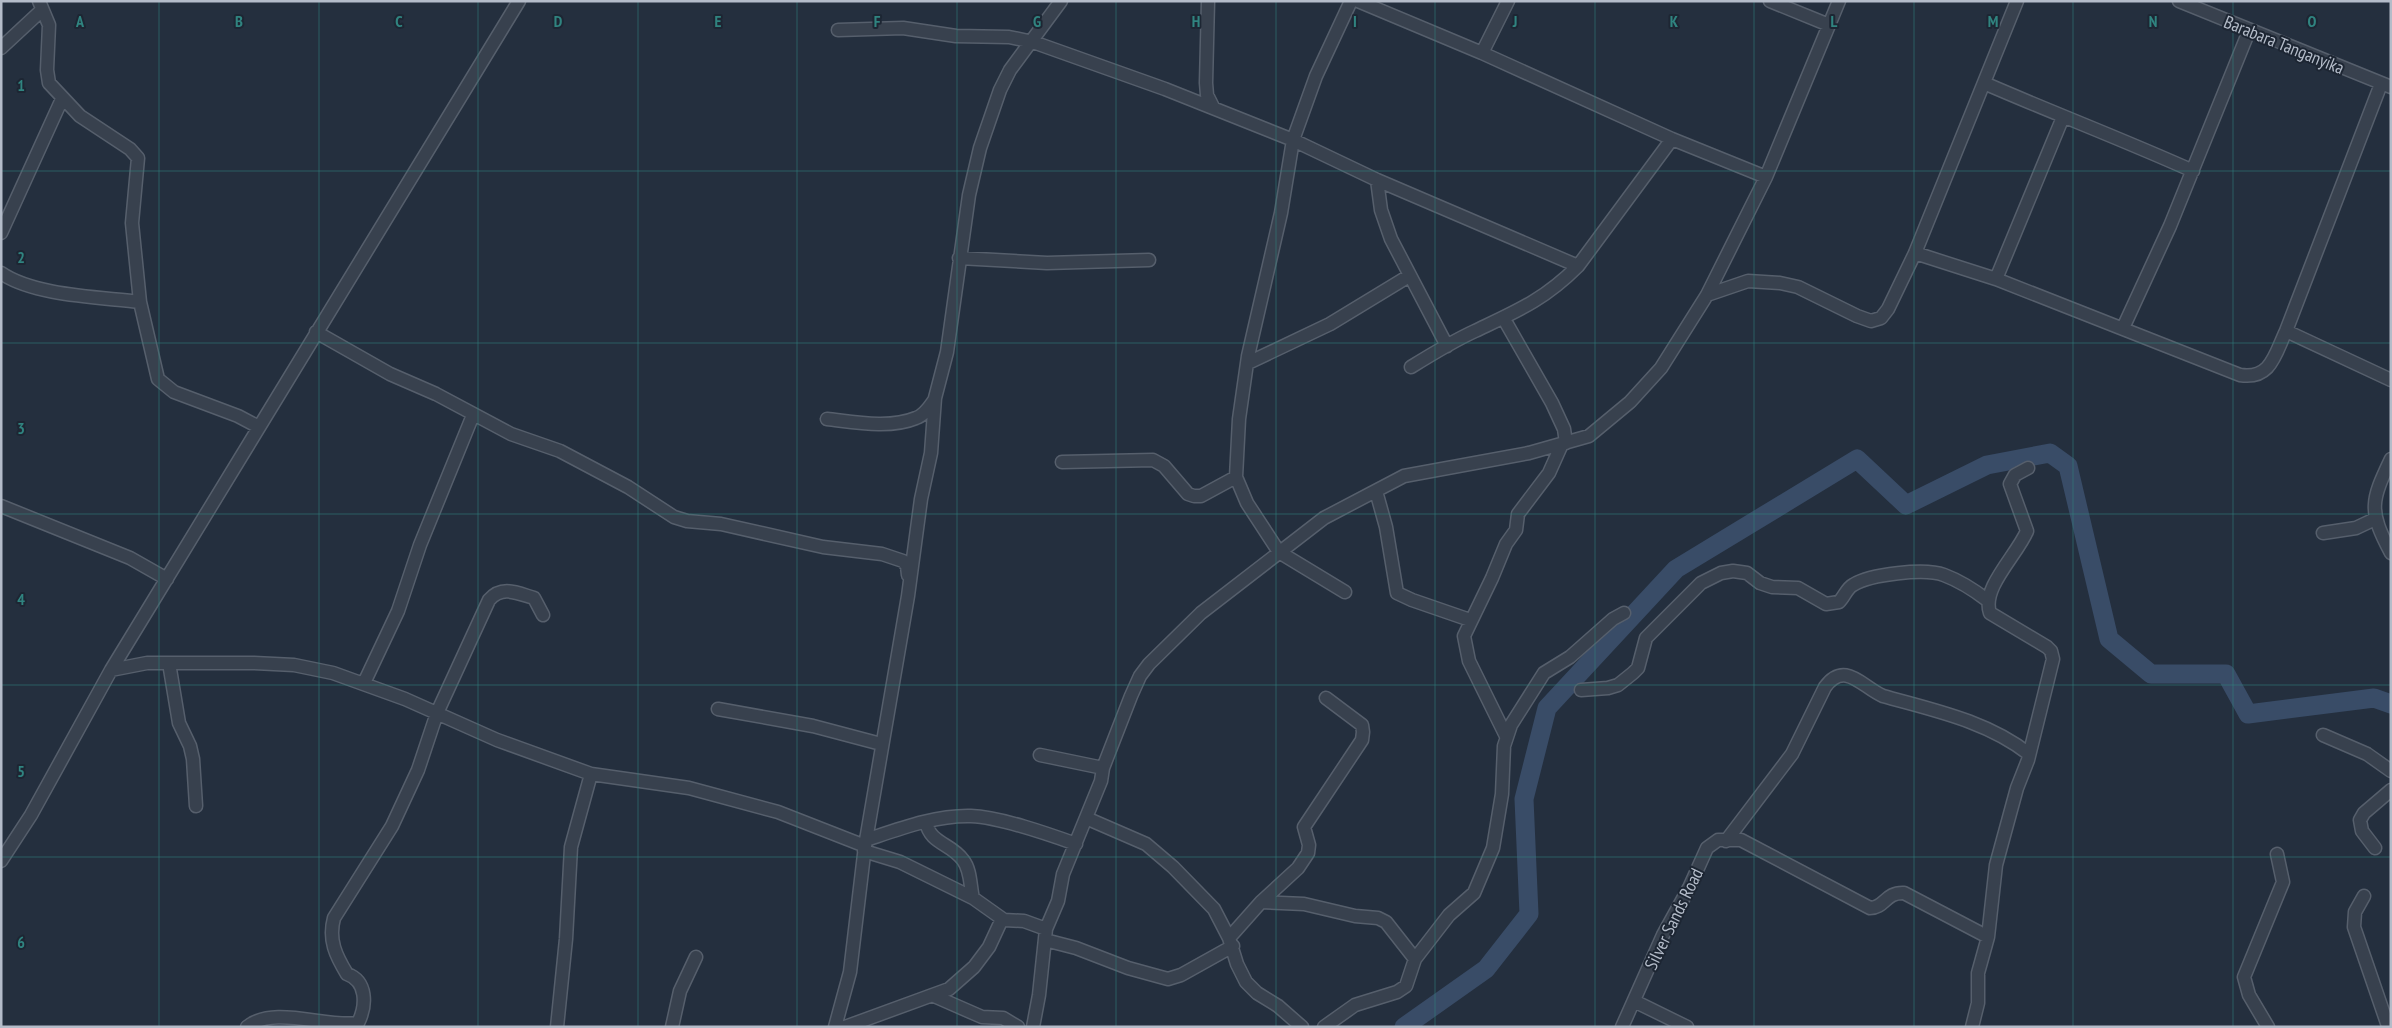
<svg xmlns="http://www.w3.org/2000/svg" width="2392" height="1028" font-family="'PT Sans Narrow',sans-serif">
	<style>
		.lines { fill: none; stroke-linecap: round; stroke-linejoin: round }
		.river { stroke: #394c67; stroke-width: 19 }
		.minor-casing { stroke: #565f6c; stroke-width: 15 }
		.minor { stroke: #38414e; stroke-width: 12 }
		.grid { fill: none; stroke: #308480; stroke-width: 1; stroke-opacity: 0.55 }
		.labels { text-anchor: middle; stroke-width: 4; stroke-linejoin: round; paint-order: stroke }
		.street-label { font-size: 18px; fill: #b4bcc9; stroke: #1d2633 }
		.grid-label { font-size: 16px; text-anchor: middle; font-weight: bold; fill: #308480; stroke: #1d2633; stroke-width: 4; stroke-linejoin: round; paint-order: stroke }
	</style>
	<rect width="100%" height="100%" fill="#242f3e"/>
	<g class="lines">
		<!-- river -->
		<path class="river" d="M1404,1027l82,-58 43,-55 -5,-115 23,-91 129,-139 181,-110 49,46 81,-40 63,-12 18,13 41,173 42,35h75l22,40 126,-16 17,6"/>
		<defs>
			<path id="minor" d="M39,1l10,24 -2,45 2,13 31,33 50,33 8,9 -6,65 8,79 18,77 16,13 64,24 21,11
				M1208,1l-2,82 1,12 6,12
				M1358,1l124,52 190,86 94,38
				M1770,1l59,24
				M2179,1l212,86
				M838,30l65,-2 53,8 53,1 24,5 132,47 128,51 84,40 201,86
				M1,48l41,-38
				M1482,53l26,-52
				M1984,83c69,30 140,57 209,88
				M1377,180l4,30 10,29 56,107
				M1,233l61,-134
				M1915,253l81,26 244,96c31,5 35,-21 46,-44l95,-247
				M959,258l88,5 102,-3
				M1,273c33,23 100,24 139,29
				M1996,279l67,-162
				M1707,295l41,-14 32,2 18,4 59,29 14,5 10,-3 7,-9 27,-56 102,-252
				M1504,319l48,84 12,26 2,14
				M2123,328l47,-102 79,-195
				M2286,331l105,49
				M316,332l74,42 46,20 75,40 49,17 68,36 46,30 13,4 34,3 102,23 59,7 21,7 4,5 1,9
				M1248,363l82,-39 79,-48
				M1411,367c21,-13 42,-26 64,-36 42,-20 69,-31 103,-65l94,-127
				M827,419c27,3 63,10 89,-1 9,-3 14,-12 19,-19
				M2391,459c-20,42 -23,51 0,94
				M1062,462l91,-2 11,6 24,28 6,2h7l35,-19
				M1376,491l10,36 11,66 15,7 58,20
				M1,506l129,52 37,21
				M2323,533l33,-5 19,-9
				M1345,592l-66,-40 -32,-49 -11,-26 3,-58 9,-63 33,-143 12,-73 23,-64 35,-75
				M169,663l10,60 11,23 3,13 3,47
				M111,670l36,-7h107l40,2 39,8 72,26 92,41 94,34 98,14 89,24 87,34
				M364,683l34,-72 22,-66 53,-130
				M1581,690l27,-2 10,-3 15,-12 5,-5 8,-30 55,-55 20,-10 12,-2 14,2 13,10 12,4 26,1 28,16 13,-2c5,-5 8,-14 14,-17 17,-11 72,-17 91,-10 16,6 30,15 43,25
				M718,709l95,17 68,18
				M2323,735l44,19 24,17
				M1506,736l-37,-75 -5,-25 28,-58 14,-34 10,-14 2,-16 31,-41 13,-29
				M1040,755l63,13
				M1086,818l60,26 27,23 41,42 15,29 8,26 9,18 11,11 21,13 24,21
				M926,822c4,22 25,21 37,38 8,10 7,26 10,38
				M866,840c33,-11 70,-25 105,-24 29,1 77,18 105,28
				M1726,841l66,-87 33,-67c20,-27 37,0 58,9 50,14 104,25 146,58
				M2375,848l-13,-17 -2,-11 4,-7 27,-23
				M864,851l36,11 73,36 31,22 20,1 22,8
				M1,861l30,-46 80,-145 408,-669
				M2364,896l-9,16 -1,15 33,96
				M1261,902l43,2 51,12 23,2 8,4 29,37
				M1229,938l32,-36 37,-34 10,-15 1,-8 -5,-18 58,-87 1,-8 -1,-7 -36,-27
				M1045,940l31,8 52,20 40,11 13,-4 52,-29
				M934,996l48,21 21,1 15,9
				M1634,1001l53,26
				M247,1027c27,-22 79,1 111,-4 9,-18 9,-42 -11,-49 -11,-18 -19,-34 -13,-56l58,-92 26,-56 19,-57 52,-113c13,-15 28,-7 45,-2l9,17
				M557,1027l9,-88 5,-92 20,-73
				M672,1027l8,-36 16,-34
				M835,1027l15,-55 15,-126 43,-250 13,-97 10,-46 4,-55 12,-46 22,-157 11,-47 20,-58 10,-20 51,-69
				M845,1027l104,-38 25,-22 15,-20 13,-28
				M1033,1027l6,-32 7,-66 12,-28 5,-27 38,-93 2,-13 28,-72 9,-20 9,-12 52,-51 123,-95 80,-42 125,-23 60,-17 41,-34 31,-34 46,-73 59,-118 73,-176
				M1324,1027l31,-22 42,-13 9,-6 9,-27 34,-44 25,-22 19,-45 9,-54 2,-48 7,-21 33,-52 26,-16 43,-38 11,-6
				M1622,1027l41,-92 26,-47 18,-40 11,-8h23l129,68c15,0 15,-16 34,-15l84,44
				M1972,1027l6,-24v-30l10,-36 8,-72 21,-77 11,-28 25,-101 -2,-8 -4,-4 -57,-34c-9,-25 27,-58 37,-82l-17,-47 5,-9 13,-7
				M2268,1027l-19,-32 -5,-18 39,-95 -6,-28"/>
		</defs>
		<!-- minor casing -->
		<use href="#minor" class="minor-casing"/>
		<!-- minor -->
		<use href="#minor" class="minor"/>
	</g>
	<!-- grid -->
	<path class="grid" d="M159,1v1026M319,1v1026M478,1v1026M638,1v1026M797,1v1026M957,1v1026M1116,1v1026M1276,1v1026M1435,1v1026M1595,1v1026M1754,1v1026M1914,1v1026M2073,1v1026M2233,1v1026M1,171h2390M1,343h2390M1,514h2390M1,685h2390M1,857h2390"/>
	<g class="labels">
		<!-- street labels -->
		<g class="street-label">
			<text transform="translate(2284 45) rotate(22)" y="6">Barabara Tanganyika</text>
			<text transform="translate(1674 919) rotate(-64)" y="6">Silver Sands Road</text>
		</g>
	</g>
	<g class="grid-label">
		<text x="80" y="27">A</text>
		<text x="239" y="27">B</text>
		<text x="399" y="27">C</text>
		<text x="558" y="27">D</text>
		<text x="718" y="27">E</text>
		<text x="877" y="27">F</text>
		<text x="1037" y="27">G</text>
		<text x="1196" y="27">H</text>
		<text x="1355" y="27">I</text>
		<text x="1515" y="27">J</text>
		<text x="1674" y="27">K</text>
		<text x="1834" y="27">L</text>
		<text x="1993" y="27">M</text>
		<text x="2153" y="27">N</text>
		<text x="2312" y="27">O</text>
		<text x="21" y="91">1</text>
		<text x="21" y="263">2</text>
		<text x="21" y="434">3</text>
		<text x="21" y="605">4</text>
		<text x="21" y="777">5</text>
		<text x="21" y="948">6</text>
	</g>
	<!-- border -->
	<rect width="2392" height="1028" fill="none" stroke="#b4bcc9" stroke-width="5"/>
</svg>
